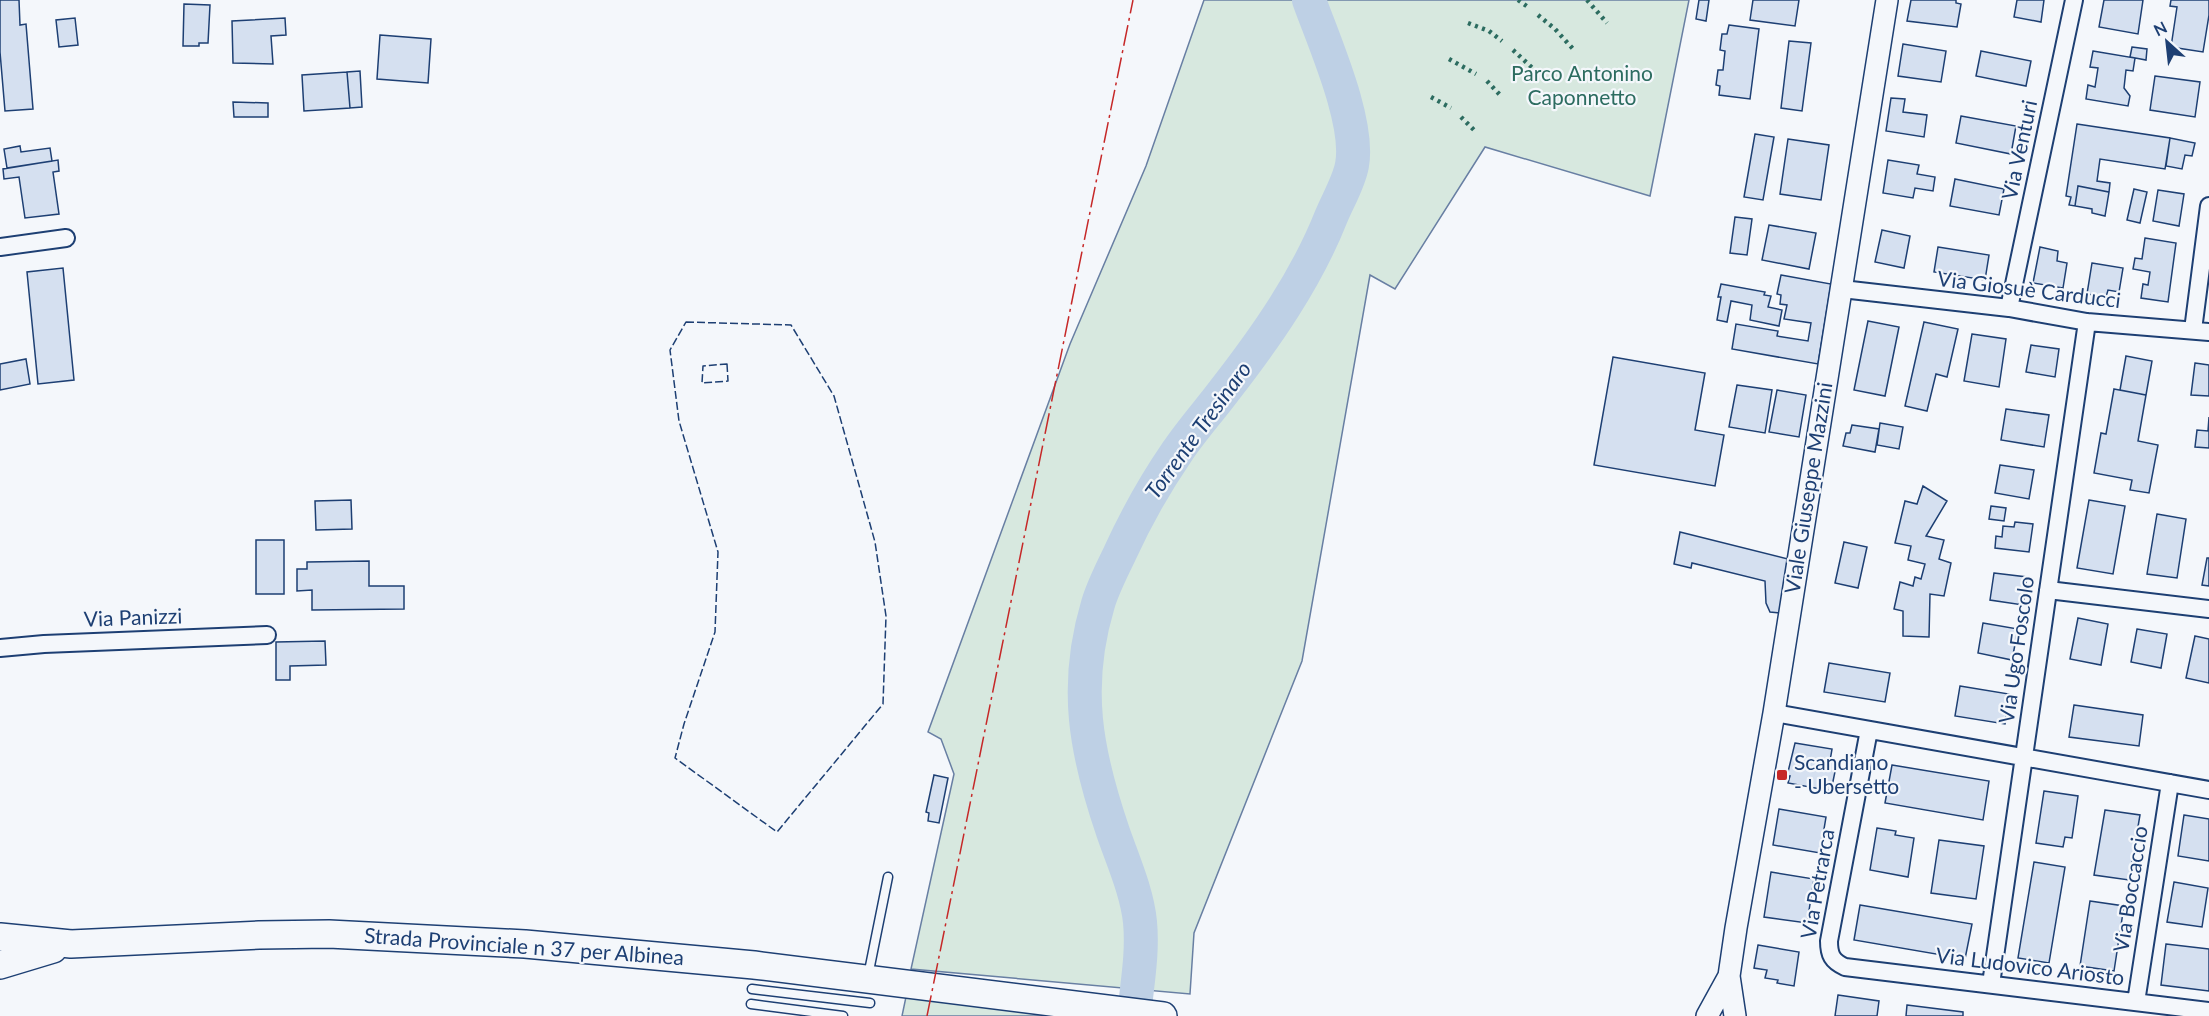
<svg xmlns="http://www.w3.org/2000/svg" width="2209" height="1016" font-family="Lato,sans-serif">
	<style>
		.green { fill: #d7e8df; stroke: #687fa3; stroke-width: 1.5 }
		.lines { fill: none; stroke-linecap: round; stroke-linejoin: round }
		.river { stroke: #bed0e5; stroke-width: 34 }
		.building { fill: #d5e0f0; stroke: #1d3f73; stroke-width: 1.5 }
		.service-casing { stroke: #1d3f73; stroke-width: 11 }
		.minor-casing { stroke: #1d3f73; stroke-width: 20 }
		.tertiary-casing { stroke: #1d3f73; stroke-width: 24 }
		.primary-casing { stroke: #1d3f73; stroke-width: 30 }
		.service { stroke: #f4f7fb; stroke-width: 8 }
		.minor { stroke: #f4f7fb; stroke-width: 16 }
		.tertiary { stroke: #f4f7fb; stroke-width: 21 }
		.primary { stroke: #f4f7fb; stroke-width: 27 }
		.hedge { stroke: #2c6c60; stroke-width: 4.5; stroke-dasharray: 3 4.5; stroke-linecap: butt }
		.fence { stroke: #1d3f73; stroke-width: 1.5; stroke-dasharray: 8 3; stroke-linecap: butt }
		.power { stroke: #c62828; stroke-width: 1.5; stroke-dasharray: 21 4.5 3 4.5; stroke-linecap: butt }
		.poi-dot { fill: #c62828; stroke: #f4f7fb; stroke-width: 2 }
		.labels { text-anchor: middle; stroke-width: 4.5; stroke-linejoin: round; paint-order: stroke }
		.park-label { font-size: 21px; fill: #2c6c60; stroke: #f4f7fb }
		.street-label { font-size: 21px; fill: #1d3f73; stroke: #f4f7fb }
		.poi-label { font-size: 21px; fill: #1d3f73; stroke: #f4f7fb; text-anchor: start }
		.water-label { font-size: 22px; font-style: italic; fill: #1d3f73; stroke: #f4f7fb }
	</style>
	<rect width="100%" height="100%" fill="#f4f7fb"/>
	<!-- green -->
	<path class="green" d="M1204,0h485l-39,196 -165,-49 -90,142 -25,-14 -68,386 -108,272 -4,61 -279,-25 43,-195 -13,-35 -13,-7 142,-388 76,-178z
		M907,992l175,24h-180z"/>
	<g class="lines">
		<!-- river -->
		<path class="river" d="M1134,1016c3,-32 9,-62 6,-94 -3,-30 -17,-61 -27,-90 -27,-79 -40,-145 -15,-228 5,-17 14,-34 22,-51 16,-35 35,-69 57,-101 14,-21 32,-41 47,-61 42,-54 82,-111 107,-174 7,-17 18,-35 21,-52 8,-43 -28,-123 -43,-165"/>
	</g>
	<!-- building -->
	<path class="building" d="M0,0h19l1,25 6,-1 7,85 -28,2 -5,-59z
		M1699,0h10l-3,21 -10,-2z
		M1753,0h46l-4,26 -45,-6z
		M1911,0h45v3l5,1 -4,23 -50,-6z
		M2017,0h27l-3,22 -27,-5z
		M2104,0h39l-5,34 -39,-7z
		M2171,0h38v15l-6,37 -32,-5 6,-40 -7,-1z
		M184,4l26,1 -2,38h-9v3h-16z
		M75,18l3,27 -19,2 -3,-27z
		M285,18l1,17 -15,1 2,28 -40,-1 -1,-42z
		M1729,25l30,4 -9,70 -31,-4 1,-9 -4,-1 2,-15h5l2,-19 -5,-1 2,-16h5z
		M380,35l51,4 -3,44 -51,-4z
		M1789,41l22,2 -9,68 -21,-3z
		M1903,44l43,7 -5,31 -43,-6z
		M2132,47l15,2 -1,11 -16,-3z
		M1981,51l50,10 -5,25 -50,-10z
		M2093,51l42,7 -2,13 -7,-1 -2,18 6,8 -2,10 -42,-7 2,-14 7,2 3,-19 -8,-1z
		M360,71l2,36 -12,1 -3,-36z
		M347,72l3,36 -46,3 -2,-36z
		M2155,76l45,6 -5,35 -45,-7z
		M1891,98l14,1 -2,13 24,3 -3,22 -38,-6z
		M233,102l35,1v14h-34z
		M1961,116l55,10 -5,28 -55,-11z
		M2077,124l93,14 -5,31 -65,-10 -3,22 13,2 -1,9 -31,-6 -3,20 -6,-1 2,-8 -5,-1z
		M1755,134l19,3 -11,63 -19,-3z
		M2170,138l25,5 -3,13 -7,-1 -3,14 -16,-3z
		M1788,139l41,6 -8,55 -41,-6z
		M20,146l1,6 29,-4 2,13 -45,7 -3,-19z
		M58,160l1,11 -6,1 6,42 -34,4 -6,-41 -15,2 -1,-10z
		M1888,160l31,5 -2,9 18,3 -2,14 -18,-3 -2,10 -30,-5z
		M1955,179l49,10 -5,26 -49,-9z
		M2078,186l31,6 -4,24 -13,-3v-4l-17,-3z
		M2134,189l13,3 -7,31 -13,-3z
		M2158,190l26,4 -5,32 -26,-5z
		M1735,217l17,2 -5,36 -17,-2z
		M1769,225l47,8 -7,36 -47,-9z
		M1882,230l28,6 -6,32 -29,-6z
		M2145,238l31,5 -8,59 -27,-4 2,-14 5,1 2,-13 -17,-3 2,-11 7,1z
		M1938,247l51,8 -4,25 -51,-8z
		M2040,247l18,4 -1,10 10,2 -4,25 -30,-5z
		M2092,263l31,5 -4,24 -11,-2 -2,7 -19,-3z
		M63,268l11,112 -36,4 -11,-112z
		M1781,275l50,9 -13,80 -86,-15 4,-25 42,7 -1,5 31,5 3,-18 -27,-4 3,-14 -7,-1 1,-9 -4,-1z
		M1721,284l44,8 -1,3 7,1 -3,11 14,3 -3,16 -29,-6 2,-15 -21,-4 -4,21 -10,-2 4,-23h-3z
		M1868,321l31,6 -14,69 -31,-6z
		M1924,322l34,7 -11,48 -11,-3 -9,37 -22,-5z
		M1972,334l34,5 -7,48 -35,-6z
		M2031,345l28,4 -4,28 -29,-5z
		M2126,356l26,5 -6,34 -26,-5z
		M1613,357l92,16 -10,57 29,5 -9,51 -121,-21z
		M26,359l4,25 -30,6v-26z
		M2195,363l14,2v31l-18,-1z
		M1737,385l35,5 -7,43 -36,-6z
		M2114,389l32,6 -8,46 20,4 -9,48 -19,-3 2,-10 -38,-7 7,-40 5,1z
		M1777,390l29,5 -7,42 -30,-5z
		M2006,409l43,6 -5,32 -43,-7z
		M2209,417v31l-14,-1 2,-17 11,1z
		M1880,423l23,4 -4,22 -22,-4z
		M1852,425l27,4 -4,23 -32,-6 3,-13h4z
		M2000,465l34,5 -5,29 -34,-6z
		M1923,486l24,15 -21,35 18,4 -5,19 12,4 -7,33 -14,-2 -1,43 -26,-1v-25l-9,-2 6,-27 13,4 2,-9 6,2 4,-15 -17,-4 3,-14 -16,-3 10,-42 12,3z
		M351,500l1,29 -36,1 -1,-29z
		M2089,500l36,6 -12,68 -36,-6z
		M1991,506l15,2 -2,13 -15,-2z
		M2157,514l29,5 -9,59 -30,-4z
		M2015,522l18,2 -4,28 -34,-4 1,-12 6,1 1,-11 11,1z
		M1680,532l108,27 -7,54 -11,-1 -4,-9 -1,-22 -73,-18 -1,5 -17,-4z
		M256,540h28v54h-28z
		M1844,542l23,5 -9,41 -23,-5z
		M2207,558h2v28l-7,-1z
		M369,561v25h35v23l-92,1v-20l-15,1v-22h10v-7z
		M1994,573l33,4 -4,28 -33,-5z
		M2078,618l30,6 -7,41 -31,-6z
		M1983,623l35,6 -6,31 -34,-7z
		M2137,629l30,5 -6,34 -30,-6z
		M2195,636l14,3v44l-23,-5z
		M325,641l1,24 -36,1v14h-14v-38z
		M1829,663l61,10 -5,29 -61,-10z
		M1960,686l49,8 -4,30 -50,-8z
		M2074,705l69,10 -4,31 -70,-9z
		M1795,743l37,6 -2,12 7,1 -6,29 -43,-8 2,-7h-3z
		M1892,765l97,16 -6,39 -98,-17z
		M934,775l14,3 -9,45 -11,-2 1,-8 -3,-1z
		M2044,791l34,5 -6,42 -7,-1 -2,10 -27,-4z
		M1779,809l47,8 -6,36 -47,-8z
		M2105,810l35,5 -11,65 -35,-5z
		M2184,815l25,4v42l-31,-5z
		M1877,828l19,3 -1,4 19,3 -6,39 -38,-7z
		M1939,840l45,6 -8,53 -45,-6z
		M2034,862l31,5 -16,96 -31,-5z
		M1771,872l43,7 -7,44 -43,-6z
		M2174,882l34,6 -6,39 -35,-5z
		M2090,901l34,5 -10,65 -34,-5z
		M1860,905l112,19 -7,35 -111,-19z
		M2166,944l43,5v42l-48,-6z
		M1758,945l41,7 -5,34 -17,-3 1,-3 -13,-2 2,-8 -13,-2z
		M1838,995l41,6 -2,15h-42z
		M1907,1005l56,7v4h-57z"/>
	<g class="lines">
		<defs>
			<path id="service" d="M868,976l20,-99
				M752,989l118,14
				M751,1004l92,12"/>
			<path id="minor" d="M0,247l66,-9
				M1842,289l167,19 78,14 122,10
				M2009,308l65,-308
				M2193,330l16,-124
				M2048,590l161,19
				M0,648l44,-4 223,-9
				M1774,713l435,77
				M1869,730l-40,211c0,14 3,20 16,26l364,44
				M1991,984l96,-662
				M2136,1002l34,-219"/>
			<path id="tertiary" d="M1707,1016l22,-40
				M1735,1016l-6,-40 7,-48 38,-215 113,-713"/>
			<path id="primary" d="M0,937l71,7 188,-9 70,-1 196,10 229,21 409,51
				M0,965l53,-16"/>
		</defs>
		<!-- service casing -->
		<use href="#service" class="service-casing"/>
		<!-- minor casing -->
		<use href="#minor" class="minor-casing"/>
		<!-- tertiary casing -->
		<use href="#tertiary" class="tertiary-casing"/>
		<!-- primary casing -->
		<use href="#primary" class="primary-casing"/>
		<!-- service -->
		<use href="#service" class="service"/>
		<!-- minor -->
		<use href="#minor" class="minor"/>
		<!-- tertiary -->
		<use href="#tertiary" class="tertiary"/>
		<!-- primary -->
		<use href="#primary" class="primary"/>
		<!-- hedge -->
		<path class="hedge" d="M1518,0l10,7
			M1587,0l20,23
			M1538,15l17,14 19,21
			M1468,23l21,8 13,10
			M1513,50l27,25
			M1449,59l27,15
			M1487,81l14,15
			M1431,97l20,11
			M1461,117l13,13"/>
		<!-- fence -->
		<path class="fence" d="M686,322l105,3 43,71 41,146 11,74 -3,88 -106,128 -102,-74 9,-34 31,-92 3,-80 -39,-131 -9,-71z
			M727,364l1,17 -26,2 1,-17z"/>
		<!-- power -->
		<path class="power" d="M927,1016l206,-1016"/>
	</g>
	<!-- markers -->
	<rect class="poi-dot" x="1776" y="769" width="12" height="12" rx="3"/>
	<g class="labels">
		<!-- park labels -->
		<g class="park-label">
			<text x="1582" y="81">Parco Antonino<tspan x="1582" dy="24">Caponnetto</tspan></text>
		</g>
		<!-- street labels -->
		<g class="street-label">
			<text transform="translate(2020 150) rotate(-78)" y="7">Via Venturi</text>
			<text transform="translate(2029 290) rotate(7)" y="7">Via Giosuè Carducci</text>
			<text transform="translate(1809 488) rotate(-81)" y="7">Viale Giuseppe Mazzini</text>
			<text transform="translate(133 618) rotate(-2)" y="7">Via Panizzi</text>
			<text transform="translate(2017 650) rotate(-82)" y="7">Via Ugo Foscolo</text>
			<text transform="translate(1818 884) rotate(-80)" y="7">Via Petrarca</text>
			<text transform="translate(2131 889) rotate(-81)" y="7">Via Boccaccio</text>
			<text transform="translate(524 947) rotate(4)" y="7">Strada Provinciale n 37 per Albinea</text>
			<text transform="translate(2030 967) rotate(7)" y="7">Via Ludovico Ariosto</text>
		</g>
		<!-- poi labels -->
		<g class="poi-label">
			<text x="1794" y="770">Scandiano<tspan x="1794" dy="24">- Ubersetto</tspan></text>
		</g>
		<!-- water labels -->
		<g class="water-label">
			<text transform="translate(1198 430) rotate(-54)" y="8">Torrente Tresinaro</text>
		</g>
	</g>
	<!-- north arrow -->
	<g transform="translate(2167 42) rotate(333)" stroke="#f4f7fb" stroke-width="4.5" paint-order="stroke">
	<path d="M0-4.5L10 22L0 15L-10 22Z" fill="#1d3f73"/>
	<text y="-9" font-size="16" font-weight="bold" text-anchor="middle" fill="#1d3f73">N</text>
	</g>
</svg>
